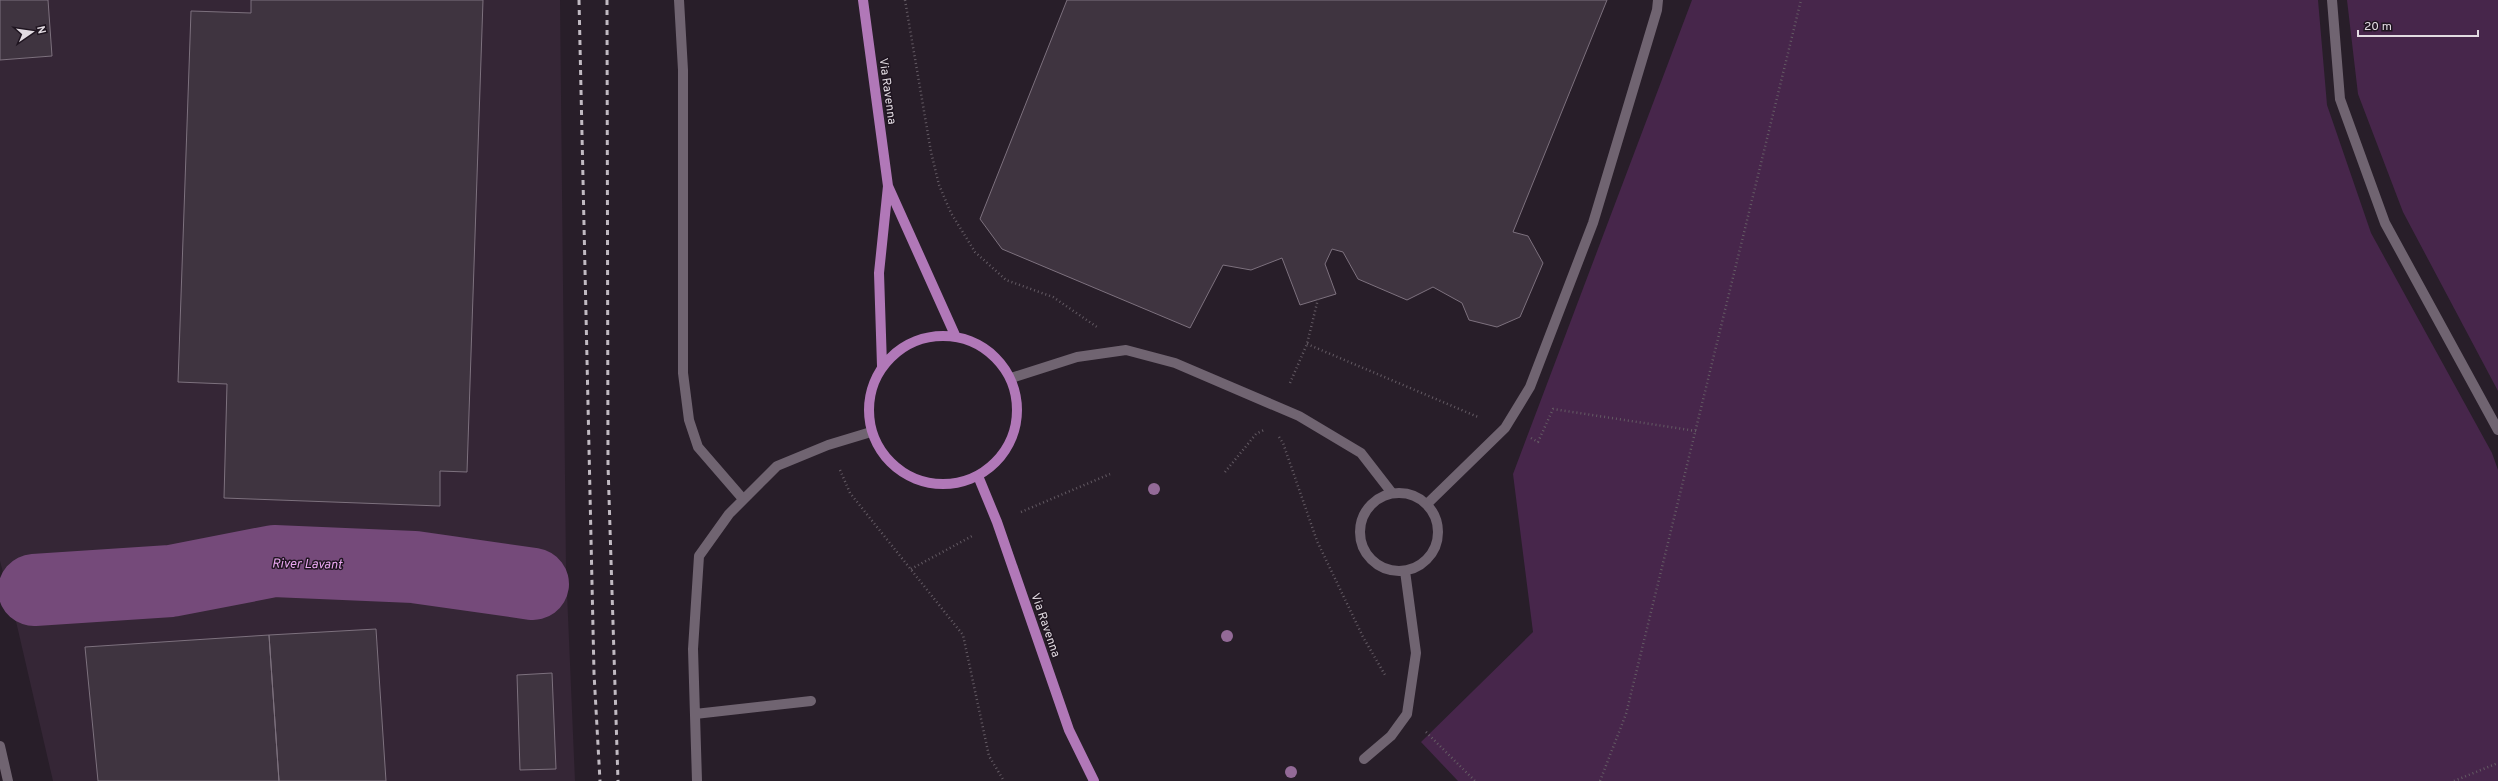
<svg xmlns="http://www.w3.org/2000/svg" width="2498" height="781" font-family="Overpass,sans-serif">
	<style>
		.built { fill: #352636 }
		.green { fill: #47264b }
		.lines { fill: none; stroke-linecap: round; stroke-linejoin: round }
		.river { stroke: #754a7a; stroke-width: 72 }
		.building { fill: #3f3440; stroke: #7d717e }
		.path { stroke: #645b64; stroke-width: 2.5; stroke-dasharray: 1 3; stroke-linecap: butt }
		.lane { stroke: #706471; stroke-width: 10 }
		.secondary { stroke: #706471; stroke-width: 10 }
		.primary { stroke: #b178b8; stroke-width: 10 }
		.rail { stroke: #c1bac2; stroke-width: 3; stroke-dasharray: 5 5; stroke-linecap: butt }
		.tree { fill: #936a97 }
		.labels { text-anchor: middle; stroke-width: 3; stroke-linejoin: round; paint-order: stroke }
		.street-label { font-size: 12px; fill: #e2dbe2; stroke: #1f1520 }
		.water-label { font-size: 13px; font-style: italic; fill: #e9a7f0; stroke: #1f1520 }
	</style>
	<rect width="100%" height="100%" fill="#281e29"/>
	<!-- built -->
	<path class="built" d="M0,0h560l6,569 9,212h-522l-38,-164 -15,-56z"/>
	<!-- green -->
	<path class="green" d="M1692,0h626l9,105 44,128 121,220 6,17v311h-1040l-37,-39 112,-110 -20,-158z
		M2347,0h151v391l-95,-179 -45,-118z"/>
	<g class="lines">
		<!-- river -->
		<path class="river" d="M34,590l137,-9 103,-20 140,6 119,17"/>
	</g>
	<!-- building -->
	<path class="building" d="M0,0h48l4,56 -52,4z
		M251,0h232l-16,472 -27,-1v35l-216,-8 3,-114 -49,-2 13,-371 60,2z
		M1067,0h540l-94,232 15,4 15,27 -23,54 -23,10 -28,-7 -7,-17 -29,-16 -26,13 -49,-21 -15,-27 -11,-3 -7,15 11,30 -36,11 -18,-47 -31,12 -28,-5 -33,63 -188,-79 -22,-30z
		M376,629l10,152h-107l-10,-146z
		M269,635l10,146h-181l-13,-134z
		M552,673l4,96 -36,1 -3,-95z"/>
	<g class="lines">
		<!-- path -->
		<path class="path" d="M905,0l26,152 8,33 12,28 24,39 31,28 47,17 44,30
			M1307,344l171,73
			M1290,383l17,-39 11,-45
			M1279,437l4,6 34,98 46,96 22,38
			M1531,438l7,4 15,-33 143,22
			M840,470l10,23 113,142 26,121 15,25
			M1225,472l31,-38 8,-4
			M1021,512l89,-38
			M911,569l63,-34
			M1426,732l49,49
			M1600,781l26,-67 175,-714
			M2454,781l44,-18"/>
		<!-- lane -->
		<path class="lane" d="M679,0l4,70v303l6,47 9,27 45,52
			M2332,0l8,99 45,124 113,207
			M1011,378l66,-21 49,-7 49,13 124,53 62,37 31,40
			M1360 532a39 39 0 1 1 78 0a39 39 0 1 1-78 0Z
			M1427,504l78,-76 25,-41 63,-164 64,-213 1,-10
			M695,714l116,-13
			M1364,759l27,-23 16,-22 9,-61 -11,-82
			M697,781l-4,-132 6,-93 30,-42 48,-48 51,-21 43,-13"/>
		<!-- secondary -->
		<path class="secondary" d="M0,746l8,35"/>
		<!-- primary -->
		<path class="primary" d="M863,0l25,186 -9,87 3,93
			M888,186l67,149
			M869 410a74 74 0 1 1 148 0a74 74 0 1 1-148 0Z
			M978,476l19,46 72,208 25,51"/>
		<!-- rail -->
		<path class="rail" d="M579,0l15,673 6,108
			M607,0l1,465 10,316"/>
	</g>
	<!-- trees -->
	<g class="tree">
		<circle cx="1154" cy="489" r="6"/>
		<circle cx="1227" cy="636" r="6"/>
		<circle cx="1291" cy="772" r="6"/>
	</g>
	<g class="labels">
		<!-- street labels -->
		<g class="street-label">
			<text transform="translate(888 91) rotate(82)" y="4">Via Ravenna</text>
			<text transform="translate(1046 625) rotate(71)" y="4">Via Ravenna</text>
		</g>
		<!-- water labels -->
		<g class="water-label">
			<text transform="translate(307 563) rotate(1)" y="5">River Lavant</text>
		</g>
	</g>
	<!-- north arrow -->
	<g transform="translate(32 32) rotate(77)" stroke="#1f1520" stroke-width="3" paint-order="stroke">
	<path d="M0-3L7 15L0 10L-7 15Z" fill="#e2dbe2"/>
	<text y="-6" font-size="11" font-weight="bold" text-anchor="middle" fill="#e2dbe2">N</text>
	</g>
	<!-- scale -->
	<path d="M2358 30v6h120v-6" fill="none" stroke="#e2dbe2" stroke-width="2"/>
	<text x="2364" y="30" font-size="12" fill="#e2dbe2" stroke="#1f1520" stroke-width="3" paint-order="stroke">20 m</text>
</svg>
